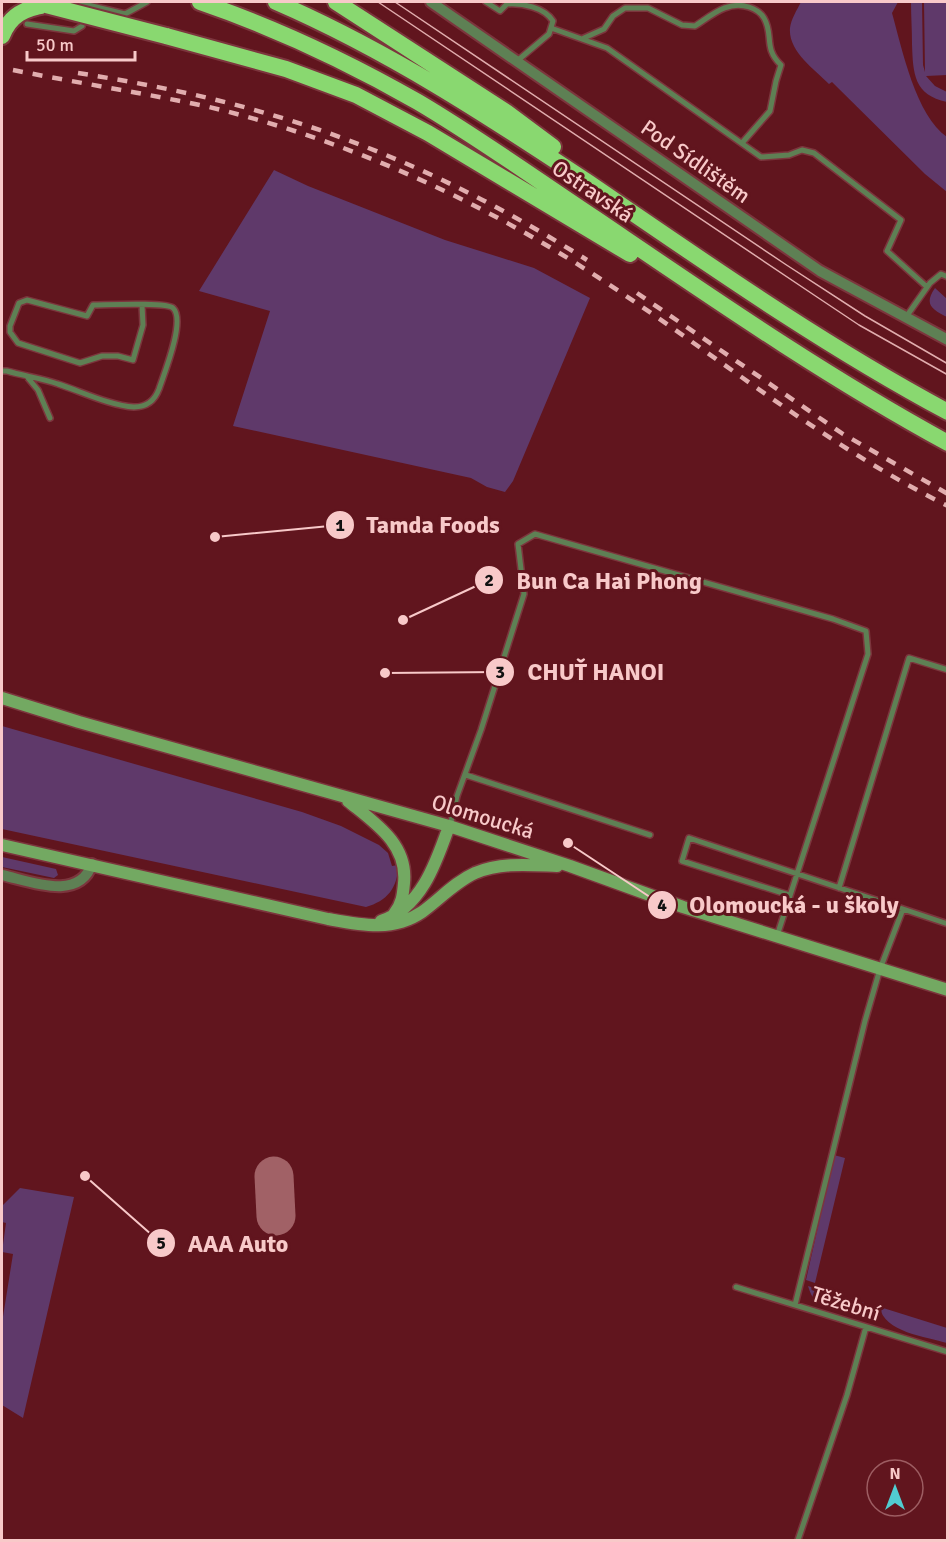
<svg xmlns="http://www.w3.org/2000/svg" width="949" height="1542" font-family="Signika,sans-serif">
	<style>
		.green { fill: #5f396a }
		.lines { fill: none; stroke-linecap: round; stroke-linejoin: round }
		.taxiway { stroke: #a16166; stroke-width: 39 }
		.service-casing { stroke: #7c353d; stroke-width: 8 }
		.minor-casing { stroke: #7c353d; stroke-width: 14 }
		.secondary-casing { stroke: #7c353d; stroke-width: 15 }
		.trunk-casing { stroke: #7c353d; stroke-width: 20 }
		.service { stroke: #5e8054; stroke-width: 5 }
		.minor { stroke: #5e8054; stroke-width: 10 }
		.secondary { stroke: #73a962; stroke-width: 12 }
		.trunk { stroke: #89d870; stroke-width: 16 }
		.tram { stroke: #e1adae; stroke-width: 1.5 }
		.rail { stroke: #e1adae; stroke-width: 4.5; stroke-dasharray: 10 10; stroke-linecap: butt }
		.trunk-bridge-casing { stroke: #7c353d; stroke-width: 20; stroke-linecap: butt }
		.trunk-bridge { stroke: #89d870; stroke-width: 16 }
		.labels { text-anchor: middle; stroke-width: 6; stroke-linejoin: round; paint-order: stroke }
		.street-label { font-size: 22px; fill: #f8c9c9; stroke: #61151e }
		.leader { fill: none; stroke: #f8c9c9; stroke-width: 2 }
		.callout-dot { fill: #f8c9c9; stroke: #61151e; stroke-width: 2 }
		.mark-label { font-size: 18px; text-anchor: middle; font-weight: bold; fill: #111 }
		.callout-label { font-size: 24px; text-anchor: middle; font-weight: bold; fill: #f8c9c9; stroke: #61151e; stroke-width: 6; stroke-linejoin: round; paint-order: stroke }
	</style>
	<rect width="100%" height="100%" fill="#61151e"/>
	<!-- green -->
	<path class="green" d="M801,2h97l-6,11c10,36 24,103 55,124v55l-22,-18 -93,-92 -3,2c-15,-15 -41,-33 -39,-56 1,-9 7,-18 11,-26z
		M911,2h11l1,63 2,7 -1,-70h23v73l-21,1 9,10 12,6v10c-33,-7 -34,-28 -35,-58 0,-14 -1,-28 -1,-42z
		M274,170l34,16 137,54 89,28 56,30 -77,183 -8,11 -18,-5 -16,-9 -238,-52 37,-115 -71,-20z
		M935,288l12,11v18c-14,-7 -24,-12 -12,-29z
		M2,726l300,86 39,14 38,19 9,8 4,13 6,-1c0,23 -11,36 -32,42l-364,-78z
		M2,857l54,12 2,6 -4,3 -52,-11z
		M834,1155l11,3 -30,125 -9,-3z
		M20,1188l54,9 -51,221 -21,-13v-82l11,-69 -11,-2 4,-29 -4,-1v-16z
		M808,1286c13,4 27,5 24,23 -14,-4 -20,-9 -24,-23z
		M853,1299l11,4c-7,9 -15,10 -26,7l4,-8z
		M880,1307l67,21v15c-20,-6 -64,-11 -67,-36z"/>
	<g class="lines">
		<!-- taxiway -->
		<path class="taxiway" d="M274,1176l2,40"/>
		<defs>
			<path id="service" d="M75,2l13,3 -1,3
				M486,2l14,9 7,-7c15,-1 37,3 46,17l-4,13 -32,27
				M88,5l37,9 22,-12
				M27,24l47,7 8,-5
				M551,28l56,20 154,109 28,-2 13,-5 12,3 87,67 -14,31 40,36
				M584,38l20,-9 9,-13 12,-8h23l34,17 13,1c17,-11 33,-26 54,-19 6,2 12,6 15,11 10,17 -1,30 17,47l-5,16 -6,30 -28,32
				M906,317l24,-34 11,-9 7,3
				M2,371h5c17,5 34,7 51,13 22,7 53,22 76,23 13,0 21,-7 25,-18 5,-15 27,-69 14,-81 -6,-6 -68,-3 -80,-3l-6,11 -60,-16 -8,3 -9,23v6l8,11 62,20 22,-7h16l15,4 10,-35 -1,-20
				M28,378l10,12 12,28
				M466,775l184,60
				M450,826l7,-30 24,-66 43,-136 -6,-50 17,-10 298,85 33,12 2,23 -91,282
				M839,888l70,-230 39,12
				M789,895l-107,-34 7,-23 259,86
				M736,1287l212,65
				M795,1305l70,-284 15,-52 23,-60
				M798,1540l49,-145 19,-68"/>
			<path id="minor" d="M431,2l389,269 128,69
				M2,875c28,6 77,27 90,-11"/>
			<path id="secondary" d="M2,698l77,24 370,104 121,40 113,41 265,83
				M348,801c27,22 60,43 56,82 -1,12 -2,21 -10,31
				M2,845l326,74c33,6 65,13 94,-7 18,-13 33,-30 53,-39 26,-11 55,-8 82,-7
				M381,921c40,-13 55,-58 68,-95"/>
			<path id="trunk" d="M200,2c76,26 148,60 218,100 61,36 119,78 178,117 115,78 229,157 352,224
				M276,2c111,48 212,114 313,181 117,80 234,162 359,229
				M336,2l170,110 47,35
				M2,36c8,-21 23,-28 44,-31
				M166,36l120,33 70,26 72,38 202,121"/>
		</defs>
		<!-- service casing -->
		<use href="#service" class="service-casing"/>
		<!-- minor casing -->
		<use href="#minor" class="minor-casing"/>
		<!-- secondary casing -->
		<use href="#secondary" class="secondary-casing"/>
		<!-- trunk casing -->
		<use href="#trunk" class="trunk-casing"/>
		<!-- service -->
		<use href="#service" class="service"/>
		<!-- minor -->
		<use href="#minor" class="minor"/>
		<!-- secondary -->
		<use href="#secondary" class="secondary"/>
		<!-- trunk -->
		<use href="#trunk" class="trunk"/>
		<!-- tram -->
		<path class="tram" d="M378,2l439,295 42,28 89,50
			M395,2l390,262 80,52 83,48"/>
		<!-- rail -->
		<path class="rail" d="M13,70c65,13 131,23 196,37 114,27 224,73 325,131 143,82 266,195 414,268
			M78,73c63,10 126,22 187,40 114,32 222,84 322,147
			M637,293l206,141 105,60"/>
		<defs>
			<path id="trunk-bridge" d="M46,5l120,31"/>
		</defs>
		<!-- trunk-bridge casing -->
		<use href="#trunk-bridge" class="trunk-bridge-casing"/>
		<!-- trunk-bridge -->
		<use href="#trunk-bridge" class="trunk-bridge"/>
	</g>
	<g class="labels">
		<!-- street labels -->
		<g class="street-label">
			<text transform="translate(696 161) rotate(35)" y="8">Pod Sídlištěm</text>
			<text transform="translate(593 191) rotate(34)" y="8">Ostravská</text>
			<text transform="translate(483 816) rotate(17)" y="8">Olomoucká</text>
			<text transform="translate(846 1303) rotate(17)" y="8">Těžební</text>
		</g>
	</g>
	<!-- callouts -->
	<path class="leader" d="M215 537L340 525M403 620L489 580M385 673L500 672M568 843L662 905M85 1176L161 1243"/>
	<g class="callout-dot">
		<circle cx="215" cy="537" r="6"/>
		<circle cx="403" cy="620" r="6"/>
		<circle cx="385" cy="673" r="6"/>
		<circle cx="568" cy="843" r="6"/>
		<circle cx="85" cy="1176" r="6"/>
		<circle cx="340" cy="525" r="15"/>
		<circle cx="489" cy="580" r="15"/>
		<circle cx="500" cy="672" r="15"/>
		<circle cx="662" cy="905" r="15"/>
		<circle cx="161" cy="1243" r="15"/>
	</g>
	<g class="mark-label">
		<text x="340" y="531">1</text>
		<text x="489" y="586">2</text>
		<text x="500" y="678">3</text>
		<text x="662" y="911">4</text>
		<text x="161" y="1249">5</text>
	</g>
	<g class="callout-label">
		<text x="433" y="533">Tamda Foods</text>
		<text x="609" y="589">Bun Ca Hai Phong</text>
		<text x="596" y="680">CHUŤ HANOI</text>
		<text x="794" y="913">Olomoucká - u školy</text>
		<text x="238" y="1252">AAA Auto</text>
	</g>
	<!-- border -->
	<rect width="949" height="1542" fill="none" stroke="#f8c9c9" stroke-width="6"/>
	<!-- north arrow -->
	<g transform="translate(895 1488)"><circle r="28" fill="#61151e" stroke="#9d5d62" stroke-width="1.5"/>
	<path d="M0-4.5L10 22L0 15L-10 22Z" fill="#51ccd1"/>
	<text y="-9" font-size="16" font-weight="bold" text-anchor="middle" fill="#f8c9c9">N</text>
	</g>
	<!-- scale -->
	<path d="M27 51v9h108v-9" fill="none" stroke="#f8c9c9" stroke-width="3"/>
	<text x="36" y="51" font-size="18" fill="#f8c9c9" stroke="#61151e" stroke-width="4.5" paint-order="stroke">50 m</text>
</svg>
